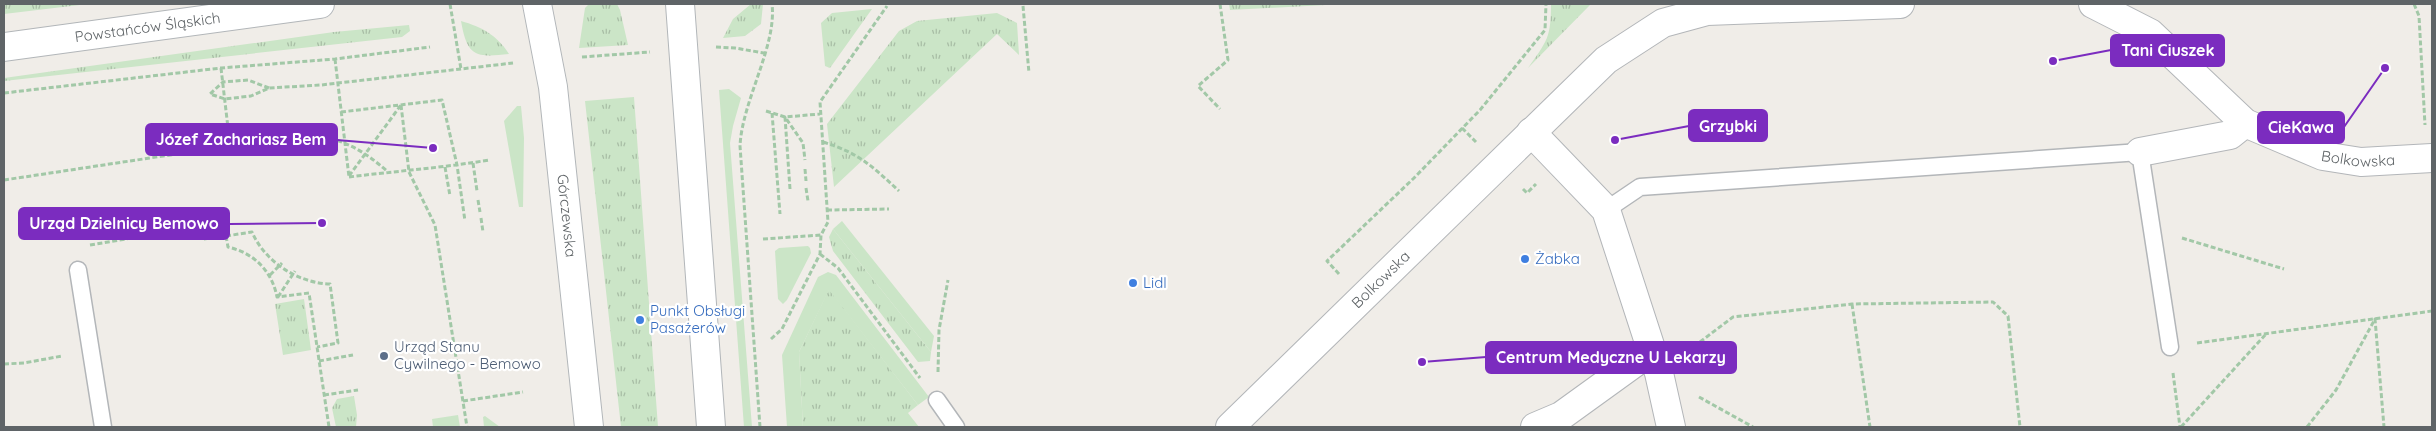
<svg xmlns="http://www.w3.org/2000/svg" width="2436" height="431" font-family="Quicksand,sans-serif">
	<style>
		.grass { fill: url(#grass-tufts) }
		.garden { fill: #cbe5c7 }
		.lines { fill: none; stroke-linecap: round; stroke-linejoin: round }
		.lane-casing { stroke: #b3b6b9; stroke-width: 19 }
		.street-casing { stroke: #b3b6b9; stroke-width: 30 }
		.secondary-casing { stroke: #b2b6b9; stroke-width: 30 }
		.path { stroke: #a2c8a7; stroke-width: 3; stroke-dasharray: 5 2.5; stroke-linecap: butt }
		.lane { stroke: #fff; stroke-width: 16 }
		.street { stroke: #fff; stroke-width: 28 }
		.secondary { stroke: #fff; stroke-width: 28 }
		.shop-dot { fill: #3f7fe0; stroke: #fff; stroke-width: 2 }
		.service-dot { fill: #5c6f8a; stroke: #fff; stroke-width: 2 }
		.labels { text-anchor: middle; stroke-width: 4.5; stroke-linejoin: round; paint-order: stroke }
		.street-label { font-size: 15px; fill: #5f6467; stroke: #fff }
		.shop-label { font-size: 15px; fill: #366cbe; stroke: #fff; text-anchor: start }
		.service-label { font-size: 15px; fill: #4e5e75; stroke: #fff; text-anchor: start }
		.leader { fill: none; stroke: #7b2cbf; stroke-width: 2 }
		.callout-dot { fill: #7b2cbf; stroke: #fff; stroke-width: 2 }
		.callout { fill: #7b2cbf; stroke: #7b2cbf; stroke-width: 2 }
		.callout-label { font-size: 16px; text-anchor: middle; font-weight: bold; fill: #fff }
	</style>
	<defs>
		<pattern id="grass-tufts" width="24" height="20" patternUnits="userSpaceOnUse" patternTransform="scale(1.25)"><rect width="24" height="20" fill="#cbe5c7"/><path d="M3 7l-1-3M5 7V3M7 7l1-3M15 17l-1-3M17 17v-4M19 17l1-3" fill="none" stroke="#a8bda5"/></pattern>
	</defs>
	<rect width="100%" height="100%" fill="#f0ede8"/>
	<!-- grass -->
	<path class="grass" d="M4,4h84l-84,10z
		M589,4h28l3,6 8,35 -49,3 6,-40z
		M751,4h12l-2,20 -16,12 -22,2 10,-19z
		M1229,4h115l-114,6z
		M1551,4h40l-63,64c19,-27 23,-30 23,-64z
		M872,9l-42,59 -5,-2 -4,-43 11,-10z
		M997,13l20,10 2,32 -22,-21 -163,153 -7,-63 72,-93 18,-10z
		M461,21c21,6 36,14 48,33 -34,4 -42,2 -48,-33z
		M409,25l1,6 -8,6 -398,44v-3l330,-46z
		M634,97l24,330h-37l-36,-326z
		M833,229l98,123 -1,9 -12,1 -85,-111 -4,-14z
		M829,289l89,116 -10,8 11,14h-116l-4,-75z
		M304,299l7,51 -28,5 -8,-51z
		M354,396l3,19 -1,12h-20l-4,-19 5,-9z
		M485,416l15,11h-16l-1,-10z"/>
	<!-- garden -->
	<path class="garden" d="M729,89l12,9 -8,28 -3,17 22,284h-8l-25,-337z
		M517,106h4l3,32 -1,69h-4l-15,-86z
		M842,221l92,115 -3,16 -98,-123z
		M808,246l2,2 1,5 -24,47 -4,4 -5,-5 -3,-48 4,-3z
		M828,272l8,3 93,122 -11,8 -89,-115 -30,62 4,75h-16l-5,-72 36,-78z
		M458,415l2,12h-27l-1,-8z"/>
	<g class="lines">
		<defs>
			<path id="lane" d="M1606,210l34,-23 500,-35 30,195
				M78,270l25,157
				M937,400l19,27"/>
			<g id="street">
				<path id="s1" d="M2093,4l57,29 95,90 78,33 38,6 71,-4"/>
				<path d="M1531,132l75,78 53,163 12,54"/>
				<path d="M2140,152l90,-17 15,-12"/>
				<path id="s2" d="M1230,427l376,-367 57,-37 44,-12 193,-7"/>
				<path d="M1535,427l26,-11 90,-65"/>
			</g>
			<g id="secondary">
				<path id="s3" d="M537,4l16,83 36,340"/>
				<path d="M680,4l31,423"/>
				<path id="s4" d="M4,47l316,-43"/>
			</g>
		</defs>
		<!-- lane casing -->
		<use href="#lane" class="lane-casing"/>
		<!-- street casing -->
		<use href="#street" class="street-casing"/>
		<!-- secondary casing -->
		<use href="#secondary" class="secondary-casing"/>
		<!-- path -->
		<path class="path" d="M450,4l11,65
			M1220,4l8,56 -30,26 22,23
			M2414,4l5,12 6,109
			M1023,6l6,67
			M716,47l19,1 29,5
			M582,57l68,-5
			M335,59l14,118
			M221,68l9,77
			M269,88l-21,-8 -25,2 -13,12 15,5 26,-3 18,-8 52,-3 192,-22
			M4,93l217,-25 114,-9 95,-12
			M401,105l8,67 26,53 32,202
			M766,111l19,6 35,-3
			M341,112l101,-12 15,65 8,56
			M772,113l8,101
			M1462,128l14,14
			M823,142c36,11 49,24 76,49
			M473,163l4,28
			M445,167l5,29
			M805,169l1,12
			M349,176l52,-71
			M349,177c47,-6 93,-9 140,-17
			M4,180l305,-46c34,5 53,15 79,38
			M806,188l2,13
			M790,189l-5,-72 18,26 2,17
			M1523,189l4,4 9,-9
			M478,200l2,12
			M827,210l62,-1
			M481,218l2,14
			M226,236l26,-4c13,30 46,51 78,52l8,59 -21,4
			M2182,238l102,31
			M763,239l58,-4
			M90,245l112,-19 1,13 23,-3 2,11c26,6 44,24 49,50l32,-4 20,134
			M820,254l18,14 82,110
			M1339,274l-12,-13 87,-83 66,-68 65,-80 1,-26
			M270,275l12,-12
			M278,297l17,-26
			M1852,304l18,123
			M771,339l11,-10 38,-75 1,-19 7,-13 -8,-120 67,-96
			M2197,343l235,-32
			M1688,351l45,-34 119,-13 141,-2 15,14 12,111
			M319,361l34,-6
			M4,364l20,-1 38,-7
			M938,372l1,-42 9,-50
			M2173,373l7,54
			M324,395l34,-5
			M1699,397l54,30
			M463,401l60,-9
			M760,427l-20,-281c2,-45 37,-100 32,-142
			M2181,427l85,-93
			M2307,427l29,-37 39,-71 9,108"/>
		<!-- lane -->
		<use href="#lane" class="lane"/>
		<!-- street -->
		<use href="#street" class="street"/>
		<!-- secondary -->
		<use href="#secondary" class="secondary"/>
	</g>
	<!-- markers -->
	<g class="shop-dot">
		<circle cx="1525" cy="259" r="5"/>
		<circle cx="1133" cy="283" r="5"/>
		<circle cx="640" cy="320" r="5"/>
	</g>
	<circle class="service-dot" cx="384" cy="356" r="5"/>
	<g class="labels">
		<!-- street labels -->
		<g class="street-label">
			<text dy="5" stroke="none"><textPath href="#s4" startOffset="145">Powstańców Śląskich</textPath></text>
			<text dy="5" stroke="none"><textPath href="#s1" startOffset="315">Bolkowska</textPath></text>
			<text dy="5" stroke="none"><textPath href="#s3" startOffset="214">Górczewska</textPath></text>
			<text dy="5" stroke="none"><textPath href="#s2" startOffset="211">Bolkowska</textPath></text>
		</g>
		<!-- shop labels -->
		<g class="shop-label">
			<text x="1535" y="264">Żabka</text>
			<text x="1143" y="288">Lidl</text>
			<text x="650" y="316">Punkt Obsługi<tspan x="650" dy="17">Pasażerów</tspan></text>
		</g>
		<!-- service labels -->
		<g class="service-label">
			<text x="394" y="352">Urząd Stanu<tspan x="394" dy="17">Cywilnego - Bemowo</tspan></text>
		</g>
	</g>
	<!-- callouts -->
	<path class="leader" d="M2053 61L2111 50M1615 140L1689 126M2385 68L2344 127M433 148L337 140M322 223L229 224M1422 362L1486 357"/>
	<g class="callout-dot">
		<circle cx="2053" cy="61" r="5"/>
		<circle cx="1615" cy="140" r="5"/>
		<circle cx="2385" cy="68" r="5"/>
		<circle cx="433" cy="148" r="5"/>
		<circle cx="322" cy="223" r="5"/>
		<circle cx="1422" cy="362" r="5"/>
	</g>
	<g class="callout">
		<rect x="2111" y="35" width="113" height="31" rx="5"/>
		<rect x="1689" y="110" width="78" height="31" rx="5"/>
		<rect x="2258" y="112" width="86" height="31" rx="5"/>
		<rect x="146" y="124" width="191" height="31" rx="5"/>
		<rect x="19" y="208" width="210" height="31" rx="5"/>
		<rect x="1486" y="342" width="250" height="31" rx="5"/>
	</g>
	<g class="callout-label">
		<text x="2168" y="56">Tani Ciuszek</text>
		<text x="1728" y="132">Grzybki</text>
		<text x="2301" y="133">CieKawa</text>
		<text x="241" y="145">Józef Zachariasz Bem</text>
		<text x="124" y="229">Urząd Dzielnicy Bemowo</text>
		<text x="1611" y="363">Centrum Medyczne U Lekarzy</text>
	</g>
	<!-- border -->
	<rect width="2436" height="431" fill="none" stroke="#5f6467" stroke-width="10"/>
</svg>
